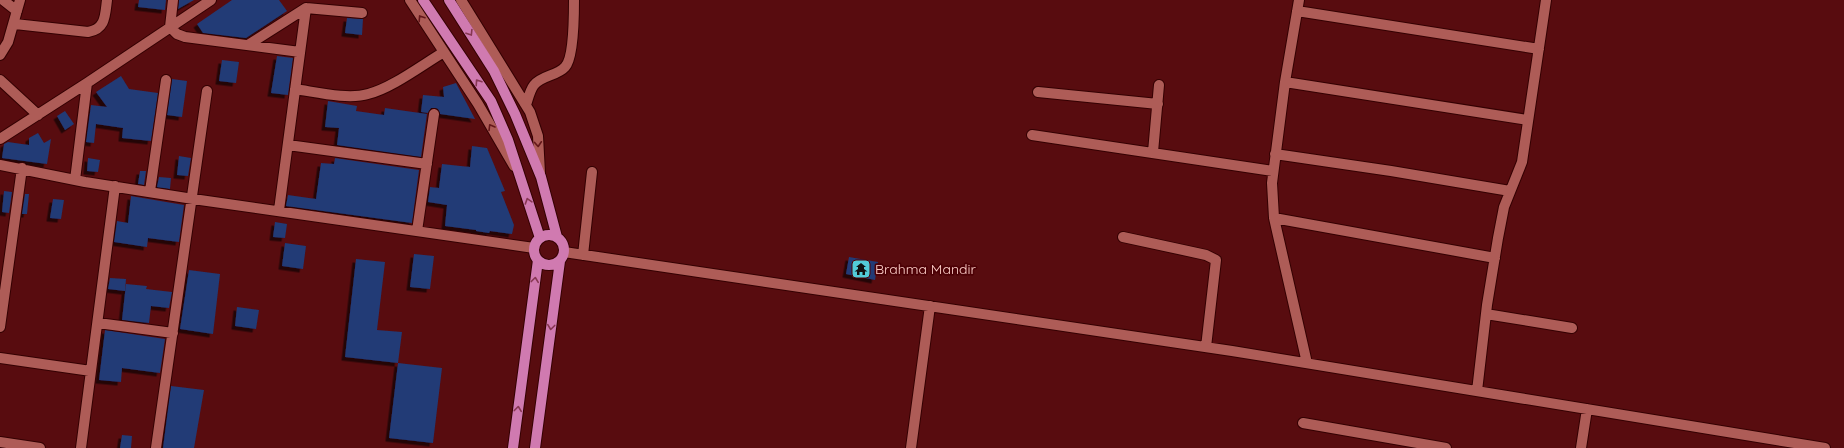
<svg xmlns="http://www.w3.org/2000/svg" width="1844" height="448" font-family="Quicksand,sans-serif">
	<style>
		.building { fill: #213a76; filter: url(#shadow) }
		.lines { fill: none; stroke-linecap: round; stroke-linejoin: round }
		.minor-casing { stroke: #340002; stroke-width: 12 }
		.major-casing { stroke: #340002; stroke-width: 12 }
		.minor { stroke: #ae5c57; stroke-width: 10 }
		.major { stroke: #d07ab0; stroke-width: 10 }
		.oneway { stroke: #64171a }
		.oneway2 { stroke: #873752 }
		.labels { text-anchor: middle; stroke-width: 3.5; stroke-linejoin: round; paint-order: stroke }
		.poi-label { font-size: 14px; fill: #fccdc8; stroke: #4c0005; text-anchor: start }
	</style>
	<defs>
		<filter id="shadow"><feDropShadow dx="-3.5" dy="3.5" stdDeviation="0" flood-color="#0009"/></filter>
	</defs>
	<rect width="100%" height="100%" fill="#580c0f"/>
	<!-- building -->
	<path class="building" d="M139,0h27l-1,10 -27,-3z
		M179,0h15l-16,9z
		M232,0h47l8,11 -41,27 -43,-5 -6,-9z
		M347,18l16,1 -1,16 -17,-2z
		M277,56l16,2 -5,37 -17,-2z
		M222,60l17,2 -3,21 -17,-2z
		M121,76l8,13 29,4 -7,48 -29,-3 1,-10 -27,-4 -2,19 -8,-1 5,-37 16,2 -11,-15z
		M172,79l15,2 -5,36 -15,-2z
		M456,83l19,36 -35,-5 -2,-5 -3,-1h-4l-3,5 -7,-1 2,-17 21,2 -1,-10z
		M328,101l29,5 -1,5 28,4 1,-7 42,6 -6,43 -84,-12 2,-17 -14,-1z
		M65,111l9,13 -9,6 -8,-14z
		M38,133l6,10 7,-4 -4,25 -45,-6 2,-14 4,-2 21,3v-7z
		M472,146l15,2 18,43 -4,1 13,33 -2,9 -22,-3 -1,2 -13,-2v-1l-31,-4 2,-21 -19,-3 2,-15 9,1 3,-24 28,3z
		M179,156l12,2 -3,18 -11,-1z
		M88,158l12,2 -2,12 -11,-1z
		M335,158l84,12 -7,53 -126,-17 2,-11 28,4 5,-36 13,1z
		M140,171h6l-2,14 -6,-1z
		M159,177l12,1 -1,11 -13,-2z
		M4,191l8,1 -3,21 -7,-1z
		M25,194h4l-2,20h-5z
		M131,196l53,9 -5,37 -31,-4 -1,9 -33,-5 3,-21 11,2z
		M53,199l11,1 -3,19 -11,-1z
		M275,222l12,2 -2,14 -12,-1z
		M285,243l21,3 -3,23 -21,-3z
		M414,254l20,2 -4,33 -20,-2z
		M849,257l29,5 -3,18 -29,-6z
		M356,259l29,3 -8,68 25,2 -4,31 -53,-6z
		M189,270l31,4 -7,60 -33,-5z
		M110,278l16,1 -1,12 -17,-2z
		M126,284l21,2 -1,3 26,3 -3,16 -18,-2 -2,17 -27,-3z
		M237,307l22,3 -3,19 -21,-3z
		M105,330l60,9 -5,34 -38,-5 -1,14 -22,-2z
		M398,363l44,5 -9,75 -44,-5z
		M171,386l33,4 -10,58h-31z
		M122,435l10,1 -1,12h-11z"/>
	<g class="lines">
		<defs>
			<path id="minor" d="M3,0l14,11
				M173,0l-3,27 7,7 8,3 115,15
				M410,0l68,104 36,62
				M461,0l69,112 8,24 2,37
				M1299,0l-14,82 -13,101 2,35 33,145
				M1297,11l242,38
				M15,24l73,8c18,-3 17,-17 19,-32
				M248,45l58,-37 56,5
				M0,55l8,-13 12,-42
				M0,80l38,35
				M1285,82l243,38
				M295,89c21,3 53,11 73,5 24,-6 54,-29 76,-42
				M1038,92l120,12
				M526,105c2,-6 4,-15 8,-20 8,-10 23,-9 31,-18 9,-9 9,-54 9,-67
				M1032,135l241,36
				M0,139l87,-56 124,-83
				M288,145l139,19
				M1153,152l6,-67
				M1275,154l116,17 119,20
				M0,165l85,17 108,17 341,49
				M75,180l12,-97
				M150,191l16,-111
				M279,210l27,-202
				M1274,218l221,40
				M417,231l17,-117
				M1123,237l83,18 10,5 -10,87
				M564,252l668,99 593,97
				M583,255l9,-83
				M1486,314l86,14
				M98,323l75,10
				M0,327l22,-159
				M0,358l91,13
				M1477,391l10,-86 11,-67 6,-31 18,-45 24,-162
				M1303,423l143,25
				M0,442l40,6
				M81,448l34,-262
				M156,448l51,-357
				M911,448l19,-142
				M1581,448l6,-39"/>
			<path id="major" d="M423,0l68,101 17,39 32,98
				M449,0l45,71 21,43 26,63 16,60
				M534 250a15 15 0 1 1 30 0a15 15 0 1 1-30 0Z
				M513,448l25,-188
				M535,448l25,-187"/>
		</defs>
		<!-- minor casing -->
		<use href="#minor" class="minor-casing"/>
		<!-- major casing -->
		<use href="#major" class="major-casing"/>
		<!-- minor -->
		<use href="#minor" class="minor"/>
		<!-- major -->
		<use href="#major" class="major"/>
	</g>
	<!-- one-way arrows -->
	<defs><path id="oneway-chevron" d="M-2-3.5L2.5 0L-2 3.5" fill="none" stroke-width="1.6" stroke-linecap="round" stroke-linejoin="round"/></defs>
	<g class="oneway">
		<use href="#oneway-chevron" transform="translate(421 18) rotate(-123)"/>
		<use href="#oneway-chevron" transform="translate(491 127) rotate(-121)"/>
		<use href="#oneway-chevron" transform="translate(538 144) rotate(86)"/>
	</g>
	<g class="oneway2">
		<use href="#oneway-chevron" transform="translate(470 33) rotate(58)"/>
		<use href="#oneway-chevron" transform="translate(478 82) rotate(-124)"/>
		<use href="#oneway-chevron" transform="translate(528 201) rotate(-108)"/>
		<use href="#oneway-chevron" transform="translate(535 280) rotate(-83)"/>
		<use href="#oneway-chevron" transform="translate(551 327) rotate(97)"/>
		<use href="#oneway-chevron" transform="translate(518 409) rotate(-83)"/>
	</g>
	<!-- icons -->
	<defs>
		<symbol id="temple-square" viewBox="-11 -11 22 22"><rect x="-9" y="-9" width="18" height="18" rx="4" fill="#52cbd8" stroke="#4c0005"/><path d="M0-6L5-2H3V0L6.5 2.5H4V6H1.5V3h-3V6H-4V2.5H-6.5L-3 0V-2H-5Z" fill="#111"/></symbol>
	</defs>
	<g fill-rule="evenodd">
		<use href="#temple-square" x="850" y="258" width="22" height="22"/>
	</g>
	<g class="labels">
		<!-- poi labels -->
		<g class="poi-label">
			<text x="875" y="274">Brahma Mandir</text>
		</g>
	</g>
</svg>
